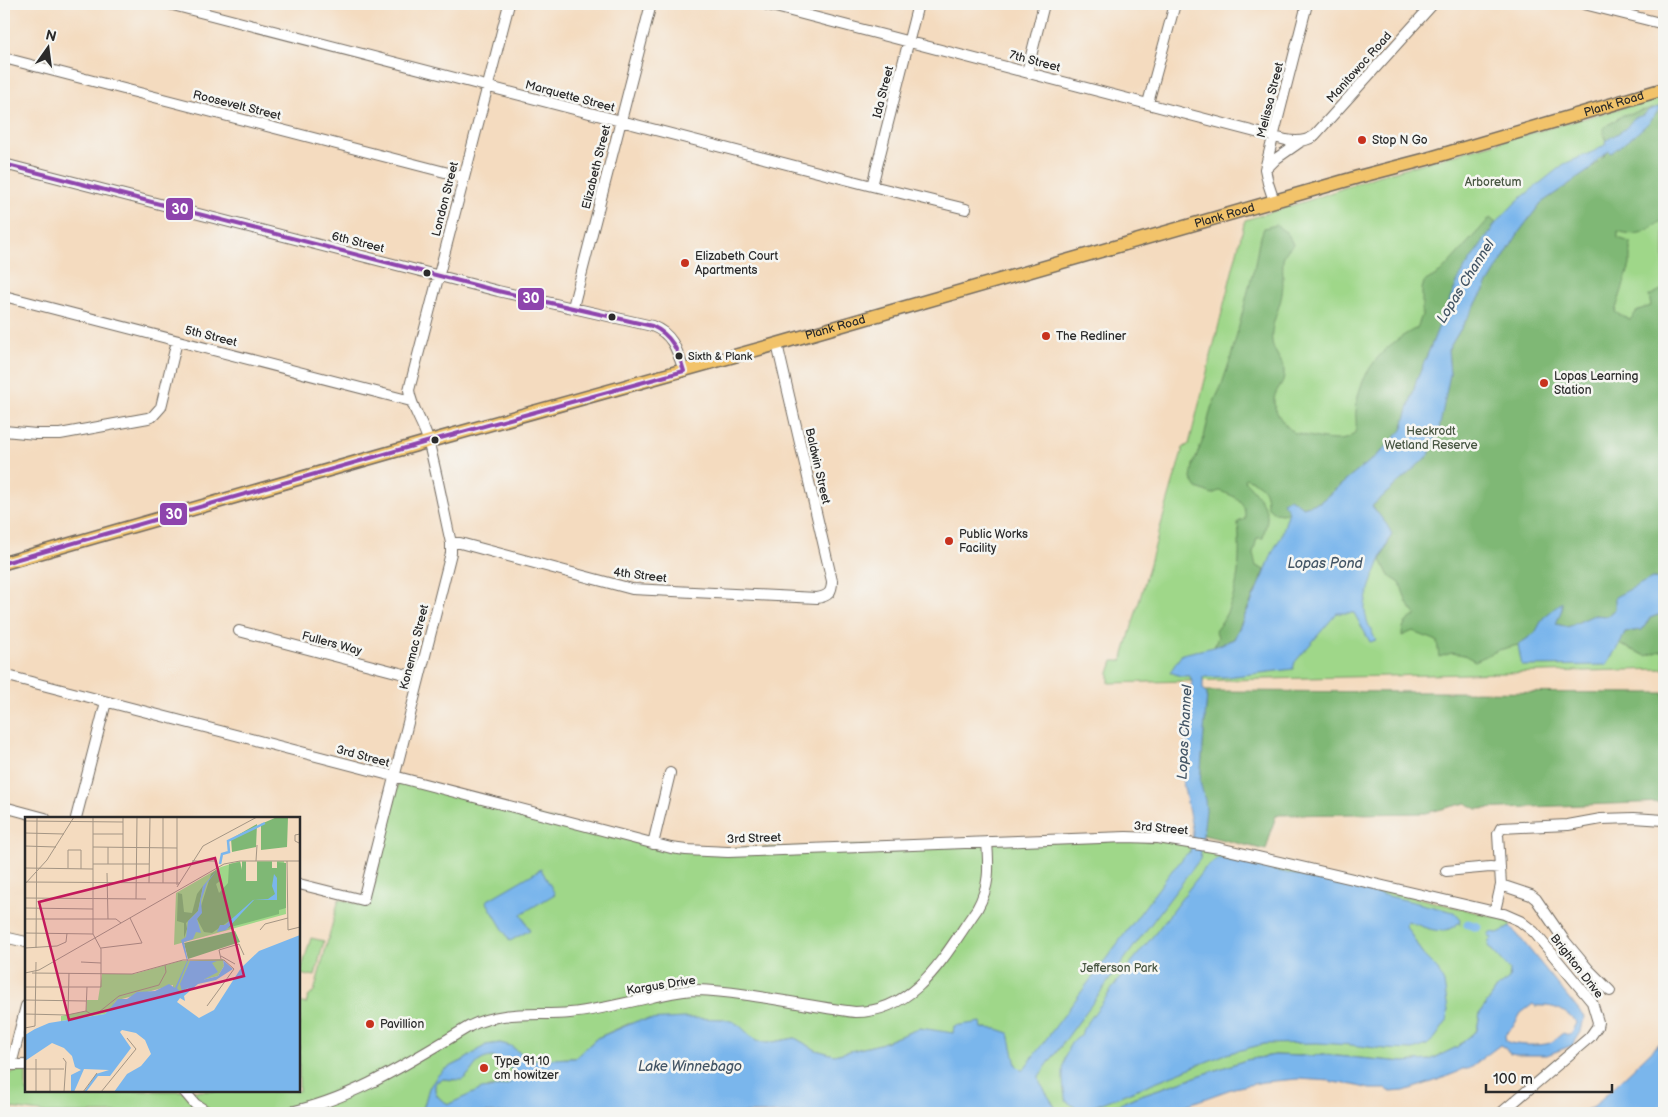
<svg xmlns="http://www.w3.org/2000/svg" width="1668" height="1117" font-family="'Balsamiq Sans',sans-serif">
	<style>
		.green { fill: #9fd789; stroke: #65815a }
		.forest { fill: #7fb875; stroke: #557250 }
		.water { fill: #7ab6ec; stroke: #52708c; fill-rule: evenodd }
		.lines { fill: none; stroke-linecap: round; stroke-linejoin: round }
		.canal { stroke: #7ab6ec; stroke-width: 9 }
		.minor-casing { stroke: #71695f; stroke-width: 12 }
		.major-casing { stroke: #71695f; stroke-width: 15 }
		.minor { stroke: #fff; stroke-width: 10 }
		.major { stroke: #f2c36a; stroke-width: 12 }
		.bus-1-casing { stroke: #f6f6f2; stroke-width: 8 }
		.bus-1 { stroke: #8e44ad; stroke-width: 4 }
		.poi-dot { fill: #c8321e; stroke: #f6f6f2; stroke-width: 2 }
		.bus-dot { fill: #2b2b2b; stroke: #f6f6f2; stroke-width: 2 }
		.labels { text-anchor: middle; stroke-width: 5; stroke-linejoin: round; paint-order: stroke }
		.bus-label { font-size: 11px; fill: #2b2b2b; stroke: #f6f6f2; text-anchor: start }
		.street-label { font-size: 12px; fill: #2b2b2b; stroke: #f6f6f2 }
		.poi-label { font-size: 12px; fill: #2b2b2b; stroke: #f6f6f2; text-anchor: start }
		.park-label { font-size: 12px; fill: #485642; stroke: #f6f6f2 }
		.water-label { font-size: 14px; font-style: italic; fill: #435565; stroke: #f6f6f2 }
		.inset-river { fill: none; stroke: #7ab6ec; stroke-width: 2.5 }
		.inset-road { fill: none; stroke: #a49584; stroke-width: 1 }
		.view { fill: #c2185b; fill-opacity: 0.15; stroke: #c2185b; stroke-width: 2.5 }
		.inset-edge { fill: none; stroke: #2b2b2b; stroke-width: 2.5 }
		.line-badge { stroke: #f6f6f2; stroke-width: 2 }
		.badge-label { font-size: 14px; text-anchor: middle; font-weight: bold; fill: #fff }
	</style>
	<rect width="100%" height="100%" fill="#f6f6f2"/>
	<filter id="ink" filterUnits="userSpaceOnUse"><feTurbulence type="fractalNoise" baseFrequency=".02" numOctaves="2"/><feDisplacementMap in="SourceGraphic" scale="10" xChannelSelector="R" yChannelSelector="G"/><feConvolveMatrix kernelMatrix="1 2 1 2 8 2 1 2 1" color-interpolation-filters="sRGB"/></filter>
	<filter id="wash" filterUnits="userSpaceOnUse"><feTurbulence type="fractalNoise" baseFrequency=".0096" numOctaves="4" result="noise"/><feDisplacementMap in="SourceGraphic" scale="20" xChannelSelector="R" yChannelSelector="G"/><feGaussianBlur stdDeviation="1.12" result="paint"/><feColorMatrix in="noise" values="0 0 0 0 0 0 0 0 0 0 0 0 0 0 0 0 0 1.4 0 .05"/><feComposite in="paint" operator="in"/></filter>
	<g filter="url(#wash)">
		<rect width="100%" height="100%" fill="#f4dbbf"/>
		<!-- green -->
		<path class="green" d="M1664,96v573l-555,14v-10l4,-12h9l61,-213 6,-4 56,-224 65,-20 67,-24z
			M399,780l270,70 455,-10 67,3 321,78 -2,6c-10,6 -16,9 -22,19l23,24 -1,9 -12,8 -18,26 -3,17 -20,17 -27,13 -26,2 -79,-7 -26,1 -24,-1 -29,5 -111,37 -35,16h-91l7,-48 -28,-37 -35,6 -33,-6 -40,16 -46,11 -18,-5 -21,-12 -28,5 -11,-2 -19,-17 -13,-5 -78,1 -18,4 -31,14 -22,20h-4l-39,2 -8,-4 -13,-10 -11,-3 -14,2 -22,15 -20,10 -6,5 -9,13 -7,25h-376l-42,-6v-31l12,-5 10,-1v21h273v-89l7,2 2,-7 6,-5 25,-93 30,8z
			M311,938l13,3 -9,35 -5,-1 -1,1 -9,-2z
			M486,1057c16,-2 28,8 26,24l-5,4 -18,2 -40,17c-10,-4 -17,-11 -13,-22l7,-3 10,1 13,-3 12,-16z"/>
		<!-- forest -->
		<path class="forest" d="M1654,108l9,11 1,10v90c-17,12 -25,19 -46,12v7l12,4v23l-15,47 15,8 8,-10 13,-4 -2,-10 12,-6h3v289l-12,-1 -45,38 -13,-1 -26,12 -12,-3 -21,9 -17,12 -19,5 -24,11 -11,-6 -12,-2 -13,4 -2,-16c-8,-4 -16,-5 -24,-10l-11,5c0,-12 4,-15 14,-21l-9,-12 -7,-20 -11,-7 -8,-16 11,-26 -20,-28 57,-51 21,-81 -2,-24 71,-118 22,-29 50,-34 18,-18 -3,-7 -3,-16 20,-13z
			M1490,218l6,5 -34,49 -45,107 -15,51 -21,22 -61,50 -18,5 -20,7 -7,-1 -8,-7c0,-18 -5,-21 -21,-28l-1,3c8,8 19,21 22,33 1,7 -3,17 -4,24h-6l-4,15 3,13 9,4 -31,69 -20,8 4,-10 -3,-6c25,-30 26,-72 23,-109l7,-3c1,-19 -10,-23 -26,-28l-7,3 -15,-6 -6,-9 2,-14 11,-28 7,-29 10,-21 10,-30 24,-93 4,-22 5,-14 12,-3 11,8 6,11c-4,5 -9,9 -10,16 -1,11 1,23 -1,34 -3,18 -14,34 -9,52 3,10 12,17 11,28 0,9 -6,13 -9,21 -5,13 10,32 20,38 13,3 47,12 57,3 7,-6 3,-17 4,-25 2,-38 28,-67 61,-83l5,-13v-26l2,-7 17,-10z
			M1663,613l1,1v37h-3l-15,5 -27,-12 6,-12 17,-2 8,-12z
			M1204,691l460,2v109l-187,7 -11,-6 -40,10 -150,2 -10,35 -63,-15 -1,-7 2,-4 -4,-42 7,-88z"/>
		<!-- water -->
		<path class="water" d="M1661,106c-11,20 -32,33 -50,47l-2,-2 -11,8 -7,10 -50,34 -22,29 -71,118 2,24 -11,56 -10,25 -57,51 15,19 5,9c-7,16 -29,61 -27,77 1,10 6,20 11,29l-6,2 -16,-29h-17l-42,49 -2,7 -66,8h-24v13l4,4 -7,88 5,18 1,10 -6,49 -65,86 -96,131 1,7 19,30h-637l7,-25 9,-13 6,-5 20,-10 22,-15 14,-2 11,3 13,10 8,4 39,-2h4l22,-20 40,-17 9,-1 39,-2 39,1 10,3 6,4 16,15 11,2 28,-5 21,12 18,5 46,-11 40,-16 33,5 1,-7 27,-4 1,6 15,1 12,4 7,32 5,5h2l150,-201c7,-5 9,-13 17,-17l3,-19 -10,-50 1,-28 8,-73 -2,-6h-10l-10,-4 12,-18 32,-7 20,-8 30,-64 9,-24 8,-14 8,-26 -6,-9 7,-4 13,9 17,-5 61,-50 21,-22 15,-51 14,-33 15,-38 16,-36 34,-49 20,-21 48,-38 33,-14 9,-6 -1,-3 20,-12 9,-11 10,-3 5,-5zM492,1057c14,3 22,9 20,24l-5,4 -25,4 -33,15c-10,-4 -17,-11 -13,-22l7,-3 19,1c13,-9 11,-21 30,-23z
			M1652,578l12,1v35l-1,-1 -13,5 -8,12 -17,2 -4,10 -15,23 -84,1 -4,-21 17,-12 8,-15 19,-16v7l-6,15 12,3 26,-12 13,1 8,-7v-12z
			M1219,858l145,32 90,22 7,8 -1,4 -2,-1c-14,15 -35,4 -50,-2l-3,3 18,31 15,15 6,13 4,27 -1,11 -12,17 -8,7 -14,5 -29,-1 -33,-4 -34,-2 -53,1 -38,10 -139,55h-9l-12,-8c-5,-18 -6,-57 15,-66l2,-6 47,-65 27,-33 47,-62z
			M541,869l14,25 -34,20 9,16 -20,11 -24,-40z
			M1510,927l7,7 67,83 -3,15 -8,13 -26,10h-30l-7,-1 -5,-6 -5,-3 -32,24h-6l-4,3 -23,9 -31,10 -13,1 -5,-3h-16l-17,-4 -21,-3v-1l-34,-2 -35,3 -29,6 -70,25h-64l35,-16 111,-37 29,-5 24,1 26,-1 79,7 26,-2 27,-13 20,-17 3,-17 18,-26 11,-8 1,-9 -22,-24 1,-5 3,-3 -4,-2 2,-4 8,1zM1533,1004l2,2c20,-1 28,3 42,17l-5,10 -3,2 -6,-2c-4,3 -8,7 -13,10 -8,3 -37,3 -44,-2l-1,-6 8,-8 8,-14z
			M1664,1039v74h-84l14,-7z"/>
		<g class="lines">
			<!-- canal -->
			<path class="canal" d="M1468,924l9,3"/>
		</g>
	</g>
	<g filter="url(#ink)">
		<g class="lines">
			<defs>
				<path id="minor" d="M169,4l703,182 94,23
					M764,4l522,136c10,2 19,2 28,-4l119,-132
					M1584,4l80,20
					M4,58l460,119
					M1027,72l17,-68
					M1148,103l27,-99
					M4,164l494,127 154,35c21,8 25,24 32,45
					M1266,169l11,-11 23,-16
					M872,186l46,-182
					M1274,201l-6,-18 -3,-14 42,-165
					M4,296l407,105
					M573,307l78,-303
					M4,431l32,3h24l88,-16 5,-2 8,-9 16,-66
					M451,543h9l172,46 185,9c12,-2 15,-6 15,-17l-55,-237
					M239,631l180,47
					M4,675l667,173 15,2 42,2 398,-15 32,1 61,10 285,66 16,7 14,11 58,70 6,20 -1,5 -7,10 -89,76
					M4,807l41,11
					M76,818l30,-116
					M653,844l17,-71
					M1446,871l44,-4 10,1
					M299,884l64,16 88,-347v-10c-8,-35 -14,-71 -24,-106 -5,-16 -16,-30 -18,-47l100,-386
					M1501,885l30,10 5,4 28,41 25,30 21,21
					M1495,911l6,-26 -3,-51 3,-6 67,-3 33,-6 33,-1 30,2
					M4,937l22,5
					M11,1065l15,-59
					M4,1068l7,-3h15
					M184,1091l11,13 14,9
					M286,1113c68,-14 125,-52 184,-87 31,-16 67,-10 100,-13 28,-3 55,-10 82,-16 15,-3 30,-7 45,-7 53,2 105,16 158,22 62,0 90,-58 122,-103 13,-23 12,-41 10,-67"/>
				<g id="major">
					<path id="s1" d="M4,563l433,-124 340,-95 581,-167 69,-18 237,-70"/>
				</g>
			</defs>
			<!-- minor casing -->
			<use href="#minor" class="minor-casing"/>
			<!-- major casing -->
			<use href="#major" class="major-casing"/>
			<!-- minor -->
			<use href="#minor" class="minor"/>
			<!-- major -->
			<use href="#major" class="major"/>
			<defs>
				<path id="bus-1" d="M4,164l494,127 154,35c20,9 26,25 32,45
					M4,563l433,-124 247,-68"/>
			</defs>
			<!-- bus-1 casing -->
			<use href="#bus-1" class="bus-1-casing"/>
			<!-- bus-1 -->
			<use href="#bus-1" class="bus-1"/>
		</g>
	</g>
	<!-- markers -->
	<g class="poi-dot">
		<circle cx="1362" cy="140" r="5"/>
		<circle cx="685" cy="263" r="5"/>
		<circle cx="1046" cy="336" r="5"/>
		<circle cx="1544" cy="383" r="5"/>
		<circle cx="949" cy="541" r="5"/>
		<circle cx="370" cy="1024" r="5"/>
		<circle cx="484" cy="1068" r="5"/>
	</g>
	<g class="bus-dot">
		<circle cx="427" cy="273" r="4.5"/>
		<circle cx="612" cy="317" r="4.5"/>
		<circle cx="679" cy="356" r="4.5"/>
		<circle cx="435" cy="440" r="4.5"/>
	</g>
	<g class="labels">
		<!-- bus labels -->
		<g class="bus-label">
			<text x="688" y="360">Sixth &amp; Plank</text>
		</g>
		<!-- street labels -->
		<g class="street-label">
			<text transform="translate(1035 61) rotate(15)" y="4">7th Street</text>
			<text transform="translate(1359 67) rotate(-48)" y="4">Manitowoc Road</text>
			<text transform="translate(883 92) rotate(-76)" y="4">Ida Street</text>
			<text transform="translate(570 96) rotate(15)" y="4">Marquette Street</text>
			<text transform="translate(1270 100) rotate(-76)" y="4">Melissa Street</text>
			<text dy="4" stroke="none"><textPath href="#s1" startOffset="1674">Plank Road</textPath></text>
			<text transform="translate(237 105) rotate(14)" y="4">Roosevelt Street</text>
			<text transform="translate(596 167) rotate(-76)" y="4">Elizabeth Street</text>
			<text transform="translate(445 199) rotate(-76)" y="4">London Street</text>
			<text dy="4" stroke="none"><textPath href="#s1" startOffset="1269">Plank Road</textPath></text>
			<text transform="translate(358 242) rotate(14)" y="4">6th Street</text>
			<text dy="4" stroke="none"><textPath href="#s1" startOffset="864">Plank Road</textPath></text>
			<text transform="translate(211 336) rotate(14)" y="4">5th Street</text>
			<text transform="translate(818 466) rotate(77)" y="4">Baldwin Street</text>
			<text transform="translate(640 575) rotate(7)" y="4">4th Street</text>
			<text transform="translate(332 643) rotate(15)" y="4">Fullers Way</text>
			<text transform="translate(414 647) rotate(-76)" y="4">Konemac Street</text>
			<text transform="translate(363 756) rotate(15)" y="4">3rd Street</text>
			<text transform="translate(1161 828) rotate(5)" y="4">3rd Street</text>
			<text transform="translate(754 838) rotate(-2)" y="4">3rd Street</text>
			<text transform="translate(1577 966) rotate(52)" y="4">Brighton Drive</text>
			<text transform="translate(661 985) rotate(-9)" y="4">Kargus Drive</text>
		</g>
		<!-- poi labels -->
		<g class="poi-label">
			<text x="1372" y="144">Stop N Go</text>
			<text x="695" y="260">Elizabeth Court<tspan x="695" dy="14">Apartments</tspan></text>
			<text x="1056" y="340">The Redliner</text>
			<text x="1554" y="380">Lopas Learning<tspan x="1554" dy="14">Station</tspan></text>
			<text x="959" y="538">Public Works<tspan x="959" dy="14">Facility</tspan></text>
			<text x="380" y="1028">Pavillion</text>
			<text x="494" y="1065">Type 91 10<tspan x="494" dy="14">cm howitzer</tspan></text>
		</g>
		<!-- park labels -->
		<g class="park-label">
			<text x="1493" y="186">Arboretum</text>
			<text x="1431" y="435">Heckrodt<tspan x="1431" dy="14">Wetland Reserve</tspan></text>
			<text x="1119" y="972">Jefferson Park</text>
		</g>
		<!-- water labels -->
		<g class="water-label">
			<text transform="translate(1465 281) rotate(-58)" y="5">Lopas Channel</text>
			<text x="1325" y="568">Lopas Pond</text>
			<text transform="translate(1184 732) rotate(-87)" y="5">Lopas Channel</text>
			<text x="690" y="1071">Lake Winnebago</text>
		</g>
	</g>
	<!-- overview -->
	<g transform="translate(25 817)">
		<rect width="275" height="275" fill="#f4dbbf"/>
		<path d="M215,44l2,9v-9h4v20h11v-20h15v7h5v-7h7l2,53 -112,31 2,-52 45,-26zM198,142l1,7 -6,10 -20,5 -25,17v-13l-55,15 -4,3 5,-2 2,2 -16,11 -44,7v-5l25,-5 1,-11h11l4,-26h32l46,-13z" fill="#9fd789"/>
		<path d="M252,0h11l-1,30 -26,3v-26zM232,7l-1,23 -24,5 -1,-13zM215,45l2,8v-8h4v19h11v-19h15v6h5v-6l9,1v45l-7,2v4l-52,14 8,-11 -23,16 -8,-1 -7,-13 14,-45 5,-4 3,6 1,5 -4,3 3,9 9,-10 1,-19zM178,69l-5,25 -12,12 1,6 -3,9v-15l-7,-2 1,-28 4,1 2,18 8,1 5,-19zM210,114l5,11 -52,17 -4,-16z" fill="#7fb875"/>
		<path d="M192,53l-10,13 -6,18 1,12 -5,6 4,14 -5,-1 -3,7 -9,3 4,19 -11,27 4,5 17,-12 20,-5 6,-10 -1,-6 10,9 -17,11 -18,4 -14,12 1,5 -5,-3 -3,4 22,16 15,-8 27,-42 18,-17 41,-16v157h-186l13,-18 14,-8 10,-12 -6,-14 -9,-7 -14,-3 -2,2 11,16 -21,28h-12l-12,16h-2l12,-18 13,-4 -25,-1 -10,23h-3v-17l10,-5 -6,-3 -3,-11 -8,-8 -12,-5 -27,18v-26l10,-6 14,-6 56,-9 13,-15h9l10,-7 18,-1 14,-7 6,4 12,-27 -6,-21 5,-3 2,-16 10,-10 5,-25zM249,57l3,4v22h-23l-28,30 -9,2 3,-7h5l28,-25 15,-1 7,-5 -3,-8zM165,144h27l-5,2 6,9 -36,19 -2,-7z" fill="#7ab6ec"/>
		<path class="inset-river" d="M195,47l2,-10 7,-2 -1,-11 37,-18"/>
		<path class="inset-road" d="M0,4l98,1M0,16l39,1M68,17h30M274,26l-4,-2v-6l5,-1M0,29l31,1M68,30l84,1M83,30v17M167,44h25M231,44l1,-16M262,44l1,69 12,-3M68,47h56M0,51l68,1M43,51v-18h13M56,52v-19M82,56l1,46M1,65l154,1M98,65v-65M124,66l1,-66M138,66v-66M0,67l22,-24 27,-43M152,68v-68M152,70l26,-41 54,-29M0,81l121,1M111,82l1,-82M0,91l68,1M0,102h91l5,4M235,113l5,-6 23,-6M0,116l68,1M68,117v-117M0,131l32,-2 9,-4 1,-9M11,131l1,-131M76,131l41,-5 -12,-25M196,139l14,8M196,142l-2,-9 20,-6 5,11M56,145l20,1M0,156l14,-3 185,-106 16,-3h60M7,156l100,1 51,-14h41l10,9 -27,37M0,170h76v-38l-8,-15M0,183l61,1M61,194l5,3 8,-2 20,-16 40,-11 7,-13 -1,-7M61,194l1,-24M0,197l42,1 19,-4M43,197l1,-41M0,211l10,-2 1,-64M38,241l3,4 -2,30M11,242v33M0,252h39M25,252v23M58,275l14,-19M76,275l35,-43 -9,-11"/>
		<path class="view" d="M190,41l29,118 -175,44 -30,-118z"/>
		<rect width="275" height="275" class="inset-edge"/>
	</g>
	<g class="line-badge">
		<rect x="165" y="197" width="29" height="24" rx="5" fill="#8e44ad"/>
		<rect x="517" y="287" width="28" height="24" rx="5" fill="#8e44ad"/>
		<rect x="159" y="502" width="29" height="24" rx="5" fill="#8e44ad"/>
	</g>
	<g class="badge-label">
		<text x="180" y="214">30</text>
		<text x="531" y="303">30</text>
		<text x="174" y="519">30</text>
	</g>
	<!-- margin -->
	<rect width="1668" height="1117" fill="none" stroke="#f6f6f2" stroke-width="20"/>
	<!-- north arrow -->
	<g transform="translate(48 48) rotate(14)" stroke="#f6f6f2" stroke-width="4" paint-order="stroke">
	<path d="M0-4L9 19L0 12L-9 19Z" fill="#2b2b2b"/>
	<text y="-8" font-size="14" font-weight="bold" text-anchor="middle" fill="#2b2b2b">N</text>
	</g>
	<!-- scale -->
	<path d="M1486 1084v8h126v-8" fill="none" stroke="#2b2b2b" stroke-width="2.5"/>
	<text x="1493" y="1084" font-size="15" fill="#2b2b2b" stroke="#f6f6f2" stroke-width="4" paint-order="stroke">100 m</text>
</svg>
